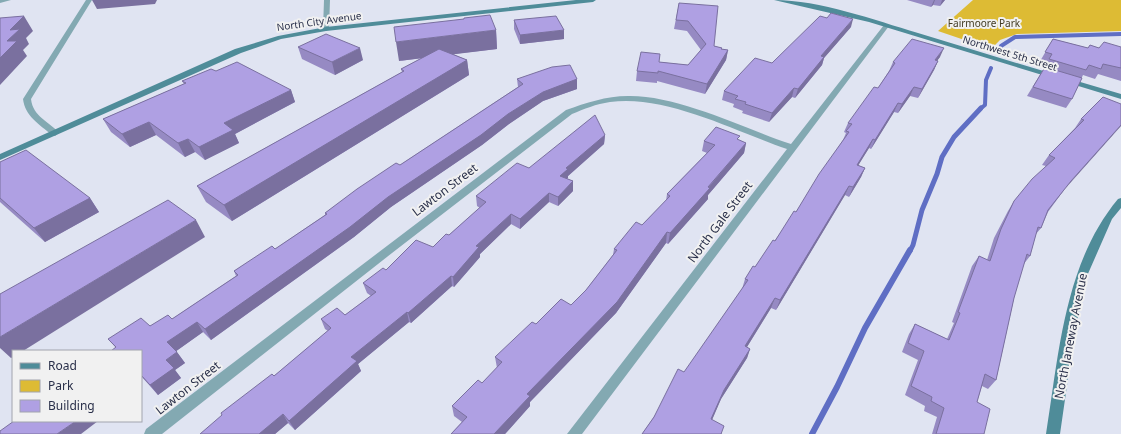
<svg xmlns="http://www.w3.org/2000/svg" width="1121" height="434" font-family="'Noto Sans',sans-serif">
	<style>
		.green { fill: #ddbb34 }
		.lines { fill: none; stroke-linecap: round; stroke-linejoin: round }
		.stream-far2 { stroke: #5f6ec4; stroke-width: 4 }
		.stream-far1 { stroke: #5f6ec4; stroke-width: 5 }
		.stream { stroke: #5f6ec4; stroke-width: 6 }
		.street { fill: #83a9b2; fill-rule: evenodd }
		.secondary { fill: #4f8c99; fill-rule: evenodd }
		.wall { fill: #968ac3 }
		.shaded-wall { fill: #7a709f }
		.building { fill: #afa0e3; stroke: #7a709f }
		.labels { text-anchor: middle; stroke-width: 4; stroke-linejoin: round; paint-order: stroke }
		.far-street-label { font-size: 10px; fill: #2a304a; stroke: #f1f1f1 }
		.far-park-label { font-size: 10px; fill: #423b23; stroke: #f1f1f1 }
		.street-label { font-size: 12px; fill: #2a304a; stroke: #f1f1f1 }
	</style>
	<rect width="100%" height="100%" fill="#e0e4f2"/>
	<!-- green -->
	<path class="green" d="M973,0h148v31l-104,3 -17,6 -9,9 -53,-18z"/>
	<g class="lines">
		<!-- stream-far2 -->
		<path class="stream-far2" d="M1000,50l1,-4 14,-9 106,-3
			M980,109l5,-4 1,-25 5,-12"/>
		<!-- stream-far1 -->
		<path class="stream-far1" d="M910,251l3,-6 9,-35 15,-36 5,-17 12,-20 27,-29"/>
		<!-- stream -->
		<path class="stream" d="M812,434l25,-47 28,-59 45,-78"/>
		<!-- street -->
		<path class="street" d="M0,0h11l-11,3z
			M86,0h6l-61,99c2,18 18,22 28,34l-4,3 -3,-1c-13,-11 -27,-19 -29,-36z
			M324,0h6l-1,29 -3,2 -3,-2z
			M884,25l5,1 -307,408h-15l220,-285c-52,-18 -122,-55 -177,-47 -14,2 -26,7 -38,12l-180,139 -230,181h-18l2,-5 420,-319c20,-7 40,-14 62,-14 50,-1 115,32 163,48z"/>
		<!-- secondary -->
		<path class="secondary" d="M576,0h20l-3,2 -267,29 -45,8 -40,14 -241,107v-6l235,-105 43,-13 48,-9z
			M774,0c46,0 100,20 144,33 68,21 135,41 203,61v5l-252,-77z
			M1121,198v10l-9,11 -25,57 -12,54 -15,104h-14c13,-80 18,-170 72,-235z"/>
	</g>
	<!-- wall -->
	<path class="wall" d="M907,0h38l-5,6 -7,-1 -2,2z
		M679,3l35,43 8,2 -1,1 7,1 -2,10 -21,34 -48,-13v2l-21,-2 1,-10 22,-9 29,3 13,-15 -14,-19 -13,-2z
		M514,20l50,19 -44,5 -6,-15z
		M851,27l-27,31 -2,7 -27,33 -3,-1 -23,25 -27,-9 1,-2 -10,-4 1,-3 -12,-4 2,-9 48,-28z
		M496,30l1,19 -44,5 14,6 2,15 -237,146 -26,-19 -9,-16 205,-114 -1,-3 21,-11 -23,3z
		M1053,39l35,9 2,-3 9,3 22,-1v34l-23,-7 -3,5 -12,-4 -11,24 -6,9 -39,-12 19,-31 -7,-2z
		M298,47l65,13 -28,15 -33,-16z
		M940,57l-3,3 1,1 -4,9 -16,28 -8,-2 -12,17 -4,-1 -23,37 -2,-1 -11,17 7,3 -4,9 -12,20 -4,-2 -69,115 -5,-2 -24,39 3,2 -3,9 -26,41 -9,21 10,14h-80l100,-145 3,-10 10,-12 41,-55 47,-72 3,-7 -2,-1 4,-9 30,-35 11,-17 4,-9z
		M216,71l75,19 4,12 -60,32 4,9 -34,17 -10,-8 -10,5 -29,-22 -26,12 -19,-15 -8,-13 81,-35 -2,-3z
		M517,79h60v10l-34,12 -34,23 -27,21 -91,62 -37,30 -143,103 -8,-8 -27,19 9,12 -10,7 6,8 -23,17 -17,-19v-25l-25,-3 -8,-9 64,-20 64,-43 -2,-5 41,-22 50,-34v-2l75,-48 118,-78z
		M1103,97l-39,93 -16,22 -7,16 -5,6 -6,22 -7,9 -9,33 -18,82 -8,9 -6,-3 -5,16 7,32h-52l5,-17 -13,-6 1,-5 -20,-11 13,-35 -16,-8 7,-18 6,-10 32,15 7,-16 -2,-1 20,-56 7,-10 8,4 7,-22 14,-27 6,-10 32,-35 -4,-1 7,-10 26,-27 6,-9z
		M605,135l-1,9 -36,32 -1,3 6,2v10l-15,15 -9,-4 -29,27 -9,-5 -31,30v3l-26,30 -2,-1 -41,37 -2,-1 -51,42 3,7 -66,59 -7,-7 -13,11h-75l74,-58 54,-45 -3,-2 -4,-10 24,-4 26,-19 -4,-3 -4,-10 23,-13 47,-23 16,-12 31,-27 -3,-2 -1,-10 53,-28z
		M739,140l7,3 -2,10 -36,42v4l-40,45 -2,-1 -50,70 -86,89v4l-25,28h-54l11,-12 -8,-6 -2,-10 30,-23 15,-15 -2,-11 41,-33 35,-19 15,-15 27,-35 1,-6 28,-24 24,-24 1,-7 40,-41 -5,-2 2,-10z
		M0,162l90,36 9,14 -54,30 -45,-40z"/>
	<!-- shaded-wall -->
	<path class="shaded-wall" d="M92,0h65l-2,4 -58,5z
		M934,0h1l-2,5 -2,2z
		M942,0h3l-5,6z
		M24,16l9,15 -7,7 3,6 -6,6 4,6 -27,29v-27l7,-17 3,-11z
		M853,19l-2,8 -27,31 -2,7 -27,33 3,-9 23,-33z
		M496,30l1,19 -98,12 -3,-19z
		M564,30v9l-44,5v-9z
		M360,48l3,12 -28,15 -3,-13z
		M944,48l-4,9 -9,12 4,-9z
		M728,50l-2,10 -21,34 2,-10z
		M467,60l2,15 -237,146 -8,-16z
		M938,61l-4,9 -16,28 4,-9z
		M577,79v10l-34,12 -34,23 -27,21 -91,62 -37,30 -143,103 -6,-11 183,-132 120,-83 35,-22z
		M914,87l-4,9 -12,17 4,-9z
		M794,88l-2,9 -23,25 3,-9z
		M291,90l4,12 -60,32 4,9 -34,17 -6,-13 25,-24z
		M898,103l-4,9 -23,37 4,-9z
		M149,122l7,13 -26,12 -8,-13z
		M1121,125v1l-57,64 -23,30 30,-39z
		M605,135l-1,9 -36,32v2l-8,7v-9l6,-8z
		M188,139l7,13 -10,5 -7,-14z
		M873,139l-4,9 -16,26 4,-9z
		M746,143l-2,10 -36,42v4l-40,45 2,-11z
		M865,168l-4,9 -12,20 4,-10z
		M573,181v10l-15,15v-9z
		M849,186l-4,9 -69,115 4,-10z
		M549,193v9l-29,27v-10z
		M90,198l9,14 -54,30 -11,-14z
		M511,214v10l-31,30v3l-26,30 -1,-10 23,-31z
		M196,220l9,17 -182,114h-10v6l-2,1 -11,-10v-11z
		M667,232l-1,11 -50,70 -86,89v4l-25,28h-11l33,-40z
		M451,276l1,10 -41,37 -3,-10z
		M775,298l-4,10 -29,47 3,-9z
		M407,312l2,10 -51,42 3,7 -66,59 -6,-9 62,-64z
		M197,322l6,10 -28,20 -8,-10z
		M750,349l-3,9 -26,41 -13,30 3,-10 13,-29z
		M177,352l8,11 -10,7 6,8 -23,17 -8,-10 16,-25z
		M283,414l5,9 -13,11h-16z
		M76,421h22l-17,13h-24z"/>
	<!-- building -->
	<path class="building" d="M679,3l39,3 -4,40 8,2 -1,1 7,1 -21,34 -49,-13v2l-21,-2 4,-19 19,2 -1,8 29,3 18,-21 -18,-23 -12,-1z
		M831,13l22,6 -32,37 3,1 -26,32 -4,-1 -22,25 -27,-9 1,-2 -11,-3 3,-3 -14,-5 31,-33 17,5 48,-47 7,2z
		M490,15l6,15 -100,12 -2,-15 70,-8v-1z
		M24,16l-14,14 10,-1 -13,12h10l-17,17v-40z
		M556,16l8,14 -44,5 -6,-15z
		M326,34l34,14 -28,14 -34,-15z
		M912,39l32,9 -9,12 3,1 -16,28 -8,-2 -12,17 -4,-1 -23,37 -2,-1 -16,26 8,3 -12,19 -4,-1 -69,114 -5,-2 -30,48 5,3 -26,41 -13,29 13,7 -3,8h-79l12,-17 24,-48 6,3 64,-92 -3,-1 8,-13 2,1 18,-27 2,1 19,-30 2,1 23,-38 30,-42 -3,-1 6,-7 -4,-1 26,-36 4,1 17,-25 -2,-1z
		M1053,39l35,9 2,-3 9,3 5,-6 17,5v21l-18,-4 -2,5 -12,-4 -3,5 -37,-11 3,-5 -7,-2z
		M439,49l28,11 -243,145 -27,-19 207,-115 -3,-2z
		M237,62l54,28 -67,33 9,7 -34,17 -11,-8 -10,4 -29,-21 -27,12 -19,-15 83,-36 -4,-2 29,-12 5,2z
		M570,65l7,14 -34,13 -35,22 -27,21 -93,62 -38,30 -145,102 -8,-7 -30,20 10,10 -11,8 8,8 -24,17 -9,-10v-24h-30l5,-4 -8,-8 33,-21 9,8 18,-11 4,4 66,-44 -4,-4 38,-25 3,3 52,-35 -2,-1 32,-24 39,-26 4,2 123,-81 -6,-5 35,-12z
		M1045,67l37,11 -10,21 -39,-12z
		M1103,97l18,7v21l-50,56 -23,29 -7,18 -3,-1 -8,29 -3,-2 -13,44 -18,82 -11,-6 -8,28 13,7 -6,25h-48l8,-26 -13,-7 1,-4 -21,-11 13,-35 -16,-8 7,-19 34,16 11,-27 -2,-1 21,-56 11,5 11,-32 13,-28 18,-22 23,-21 -6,-3 35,-35 -3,-1z
		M595,115l10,20 -39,33 2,1 -8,7 13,5 -15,16 -9,-4 -29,26 -9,-5 -35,32 3,1 -26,30 -2,-1 -43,37 -1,-1 -56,45 6,4 -68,60 -6,-7 -24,20h-59l22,-19 -1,-2 51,-39 2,2 57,-48 -10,-9 16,-11 8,7 31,-23 -13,-9 20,-15 3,2 30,-30 17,7 13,-13 3,1 37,-33 -10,-6 41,-33 12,5z
		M716,127l24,9 -3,3 9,4 -38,44 2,1 -40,45 -3,-1 -50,70 -90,92 3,2 -36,38h-43l16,-17 -15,-11 26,-26 4,3 20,-21 -7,-5 37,-35 4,2 25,-25 10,6 15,-15 31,-40 -3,-1 22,-27 6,3 28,-29 -3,-2 48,-49 -11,-4z
		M26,150l64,48 -56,30 -34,-30v-36z
		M168,200l28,20 -196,117v-43z
		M14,421h62l-19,13h-57v-3z"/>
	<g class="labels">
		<!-- far-street labels -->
		<g class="far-street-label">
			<text transform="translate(319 21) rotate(-8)" y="4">North City Avenue</text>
			<text transform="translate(1010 53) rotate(17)" y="4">Northwest 5th Street</text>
		</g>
		<!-- far-park labels -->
		<g class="far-park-label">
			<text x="984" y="27">Fairmoore Park</text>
		</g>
		<!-- street labels -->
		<g class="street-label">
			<text transform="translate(445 190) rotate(-37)" y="4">Lawton Street</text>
			<text transform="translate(720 222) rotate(-53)" y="4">North Gale Street</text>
			<text transform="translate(1071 336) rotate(-79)" y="4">North Janeway Avenue</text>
			<text transform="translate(188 388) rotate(-38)" y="4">Lawton Street</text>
		</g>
	</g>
	<!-- legend -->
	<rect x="12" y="350" width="130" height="72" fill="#f1f1f1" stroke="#a1a4ae"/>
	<rect x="20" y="363" width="20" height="6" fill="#4f8c99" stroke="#a1a4ae"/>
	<text x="48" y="370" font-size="12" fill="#2a304a">Road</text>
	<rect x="20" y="380" width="20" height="12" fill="#ddbb34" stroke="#a1a4ae"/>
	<text x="48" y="390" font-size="12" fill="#2a304a">Park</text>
	<rect x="20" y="400" width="20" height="12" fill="#afa0e3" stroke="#a1a4ae"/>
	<text x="48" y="410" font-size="12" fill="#2a304a">Building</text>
</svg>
